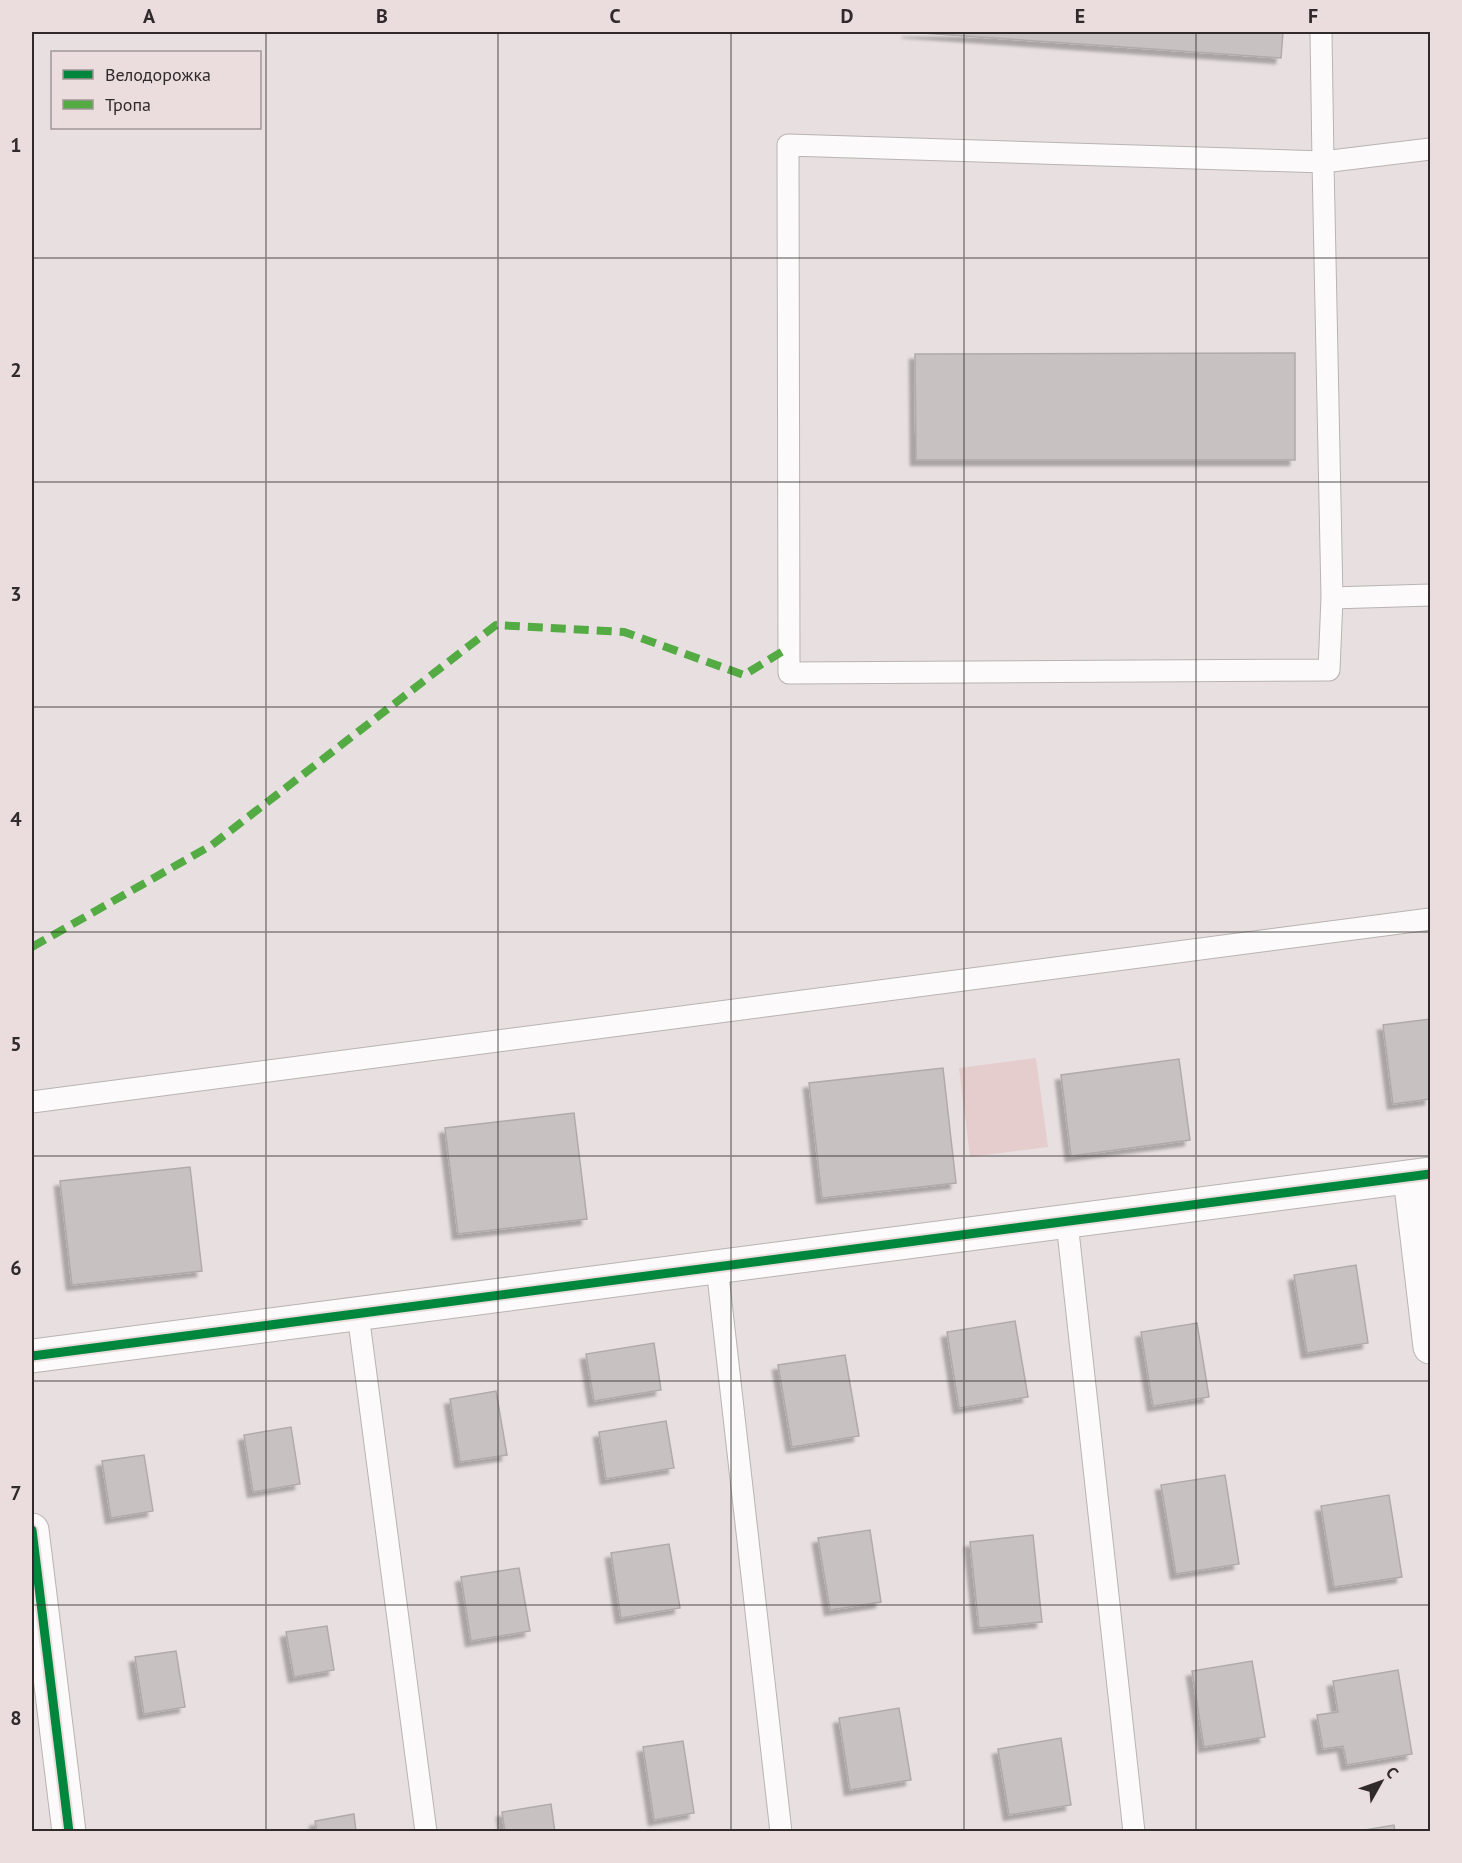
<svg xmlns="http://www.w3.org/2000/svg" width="1462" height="1863" font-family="'PT Sans',sans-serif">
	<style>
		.green { fill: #e6cdcd }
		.building { fill: #c7c1c1; stroke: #b0abaa; stroke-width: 1.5; filter: url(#shadow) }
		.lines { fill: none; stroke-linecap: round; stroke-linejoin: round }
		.service-casing { stroke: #b9b3b3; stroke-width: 23 }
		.minor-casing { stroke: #b9b3b3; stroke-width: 35 }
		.service { stroke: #fcfafa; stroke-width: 21 }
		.minor { stroke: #fcfafa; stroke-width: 33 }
		.quiet { stroke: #54ab44; stroke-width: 8; stroke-dasharray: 15 8; stroke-linecap: butt }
		.cycleway-casing { stroke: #ebdddd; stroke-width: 13 }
		.cycleway { stroke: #00873e; stroke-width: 9 }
		.grid { fill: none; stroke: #302b2a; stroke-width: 1.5; stroke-opacity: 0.55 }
		.neatline { fill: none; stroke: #302b2a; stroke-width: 2 }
		.grid-label { font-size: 20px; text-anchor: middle; font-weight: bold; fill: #302b2a }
	</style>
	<defs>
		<filter id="shadow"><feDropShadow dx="-5.5" dy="5.5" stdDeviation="1.5" flood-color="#0004"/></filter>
	</defs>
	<rect width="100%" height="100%" fill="#e8e0e0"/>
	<!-- green -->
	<path class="green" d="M1036,1058l12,89 -78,10 -11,-89z"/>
	<!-- building -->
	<path class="building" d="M907,32h376l-2,26z
		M1295,353v107h-379l-1,-106z
		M1430,1019v80l-37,5 -10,-79z
		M1179,1059l11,81 -119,16 -10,-81z
		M943,1068l13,115 -134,15 -13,-115z
		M574,1113l13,106 -129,15 -13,-106z
		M190,1167l12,104 -130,14 -12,-104z
		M1356,1265l12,78 -61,10 -13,-78z
		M1015,1321l13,76 -69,11 -12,-76z
		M1197,1323l12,74 -56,9 -12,-74z
		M654,1343l7,47 -67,11 -8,-47z
		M845,1355l14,81 -67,11 -14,-82z
		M496,1391l11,64 -47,7 -10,-63z
		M666,1421l8,47 -68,11 -7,-47z
		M291,1427l9,57 -47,8 -9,-57z
		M144,1455l9,56 -42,7 -9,-57z
		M1225,1475l14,89 -63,10 -15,-89z
		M1389,1495l13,82 -68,10 -13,-81z
		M870,1530l11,72 -51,8 -12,-72z
		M1033,1535l9,87 -63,6 -9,-86z
		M669,1544l11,64 -59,10 -10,-65z
		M519,1568l11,63 -59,10 -10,-64z
		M327,1626l7,44 -40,7 -8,-45z
		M176,1651l9,56 -41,7 -9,-57z
		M1252,1661l13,76 -61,10 -12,-76z
		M1398,1670l14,84 -65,11 -4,-19 -20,3 -6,-34 21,-3 -5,-31z
		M899,1708l12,72 -61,10 -11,-72z
		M1061,1738l10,67 -62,10 -11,-66z
		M683,1741l11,72 -40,7 -11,-73z
		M551,1804l4,28h-50l-3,-20z
		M354,1814l2,18h-39l-2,-11z
		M1394,1825l1,7h-42z"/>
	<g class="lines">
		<defs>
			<path id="service" d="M1321,32l2,130 -535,-17 1,528 540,-3 3,-72 -9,-436 107,-13
				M1332,598l98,-3
				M32,1102l1398,-183
				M1067,1222l67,610
				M717,1267l64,565
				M358,1314l68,518"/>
			<path id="minor" d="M1410,1177l20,170
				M32,1356l1398,-182
				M32,1530l37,302"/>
		</defs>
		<!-- service casing -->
		<use href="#service" class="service-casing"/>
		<!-- minor casing -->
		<use href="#minor" class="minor-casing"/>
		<!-- service -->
		<use href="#service" class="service"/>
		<!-- minor -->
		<use href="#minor" class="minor"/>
		<!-- quiet -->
		<path class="quiet" d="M32,947l180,-102 284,-220 128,7 120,43 44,-27"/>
		<defs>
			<path id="cycleway" d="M32,1356l1398,-182
				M32,1530l37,302"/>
		</defs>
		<!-- cycleway casing -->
		<use href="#cycleway" class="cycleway-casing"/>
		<!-- cycleway -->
		<use href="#cycleway" class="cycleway"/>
	</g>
	<!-- grid -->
	<path class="grid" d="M266,32v1800M498,32v1800M731,32v1800M964,32v1800M1196,32v1800M32,258h1398M32,482h1398M32,707h1398M32,932h1398M32,1156h1398M32,1381h1398M32,1605h1398"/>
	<!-- border -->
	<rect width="1462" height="1863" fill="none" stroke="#ebdddd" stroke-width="66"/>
	<!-- legend -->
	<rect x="51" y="51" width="210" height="78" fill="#ebdddd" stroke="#a09695" stroke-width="1.5"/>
	<rect x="63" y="70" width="30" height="9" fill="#00873e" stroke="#a09695" stroke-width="1.5"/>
	<text x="105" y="81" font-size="18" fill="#302b2a">Велодорожка</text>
	<rect x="63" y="100" width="30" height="9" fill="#54ab44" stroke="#a09695" stroke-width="1.5"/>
	<text x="105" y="111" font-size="18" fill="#302b2a">Тропа</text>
	<!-- north arrow -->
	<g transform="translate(1381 1782) rotate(50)" stroke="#ebdddd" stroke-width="4.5" paint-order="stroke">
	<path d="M0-4.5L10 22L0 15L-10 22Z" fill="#302b2a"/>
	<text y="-9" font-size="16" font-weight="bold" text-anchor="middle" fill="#302b2a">С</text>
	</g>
	<rect x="33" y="33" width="1396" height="1797" class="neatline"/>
	<g class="grid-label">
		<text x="149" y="23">A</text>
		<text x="382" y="23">B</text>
		<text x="615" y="23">C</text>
		<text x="847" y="23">D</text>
		<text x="1080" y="23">E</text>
		<text x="1313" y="23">F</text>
		<text x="16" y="152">1</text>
		<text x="16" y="377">2</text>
		<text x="16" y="601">3</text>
		<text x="16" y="826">4</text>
		<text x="16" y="1051">5</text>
		<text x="16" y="1275">6</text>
		<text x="16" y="1500">7</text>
		<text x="16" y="1725">8</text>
	</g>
</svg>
